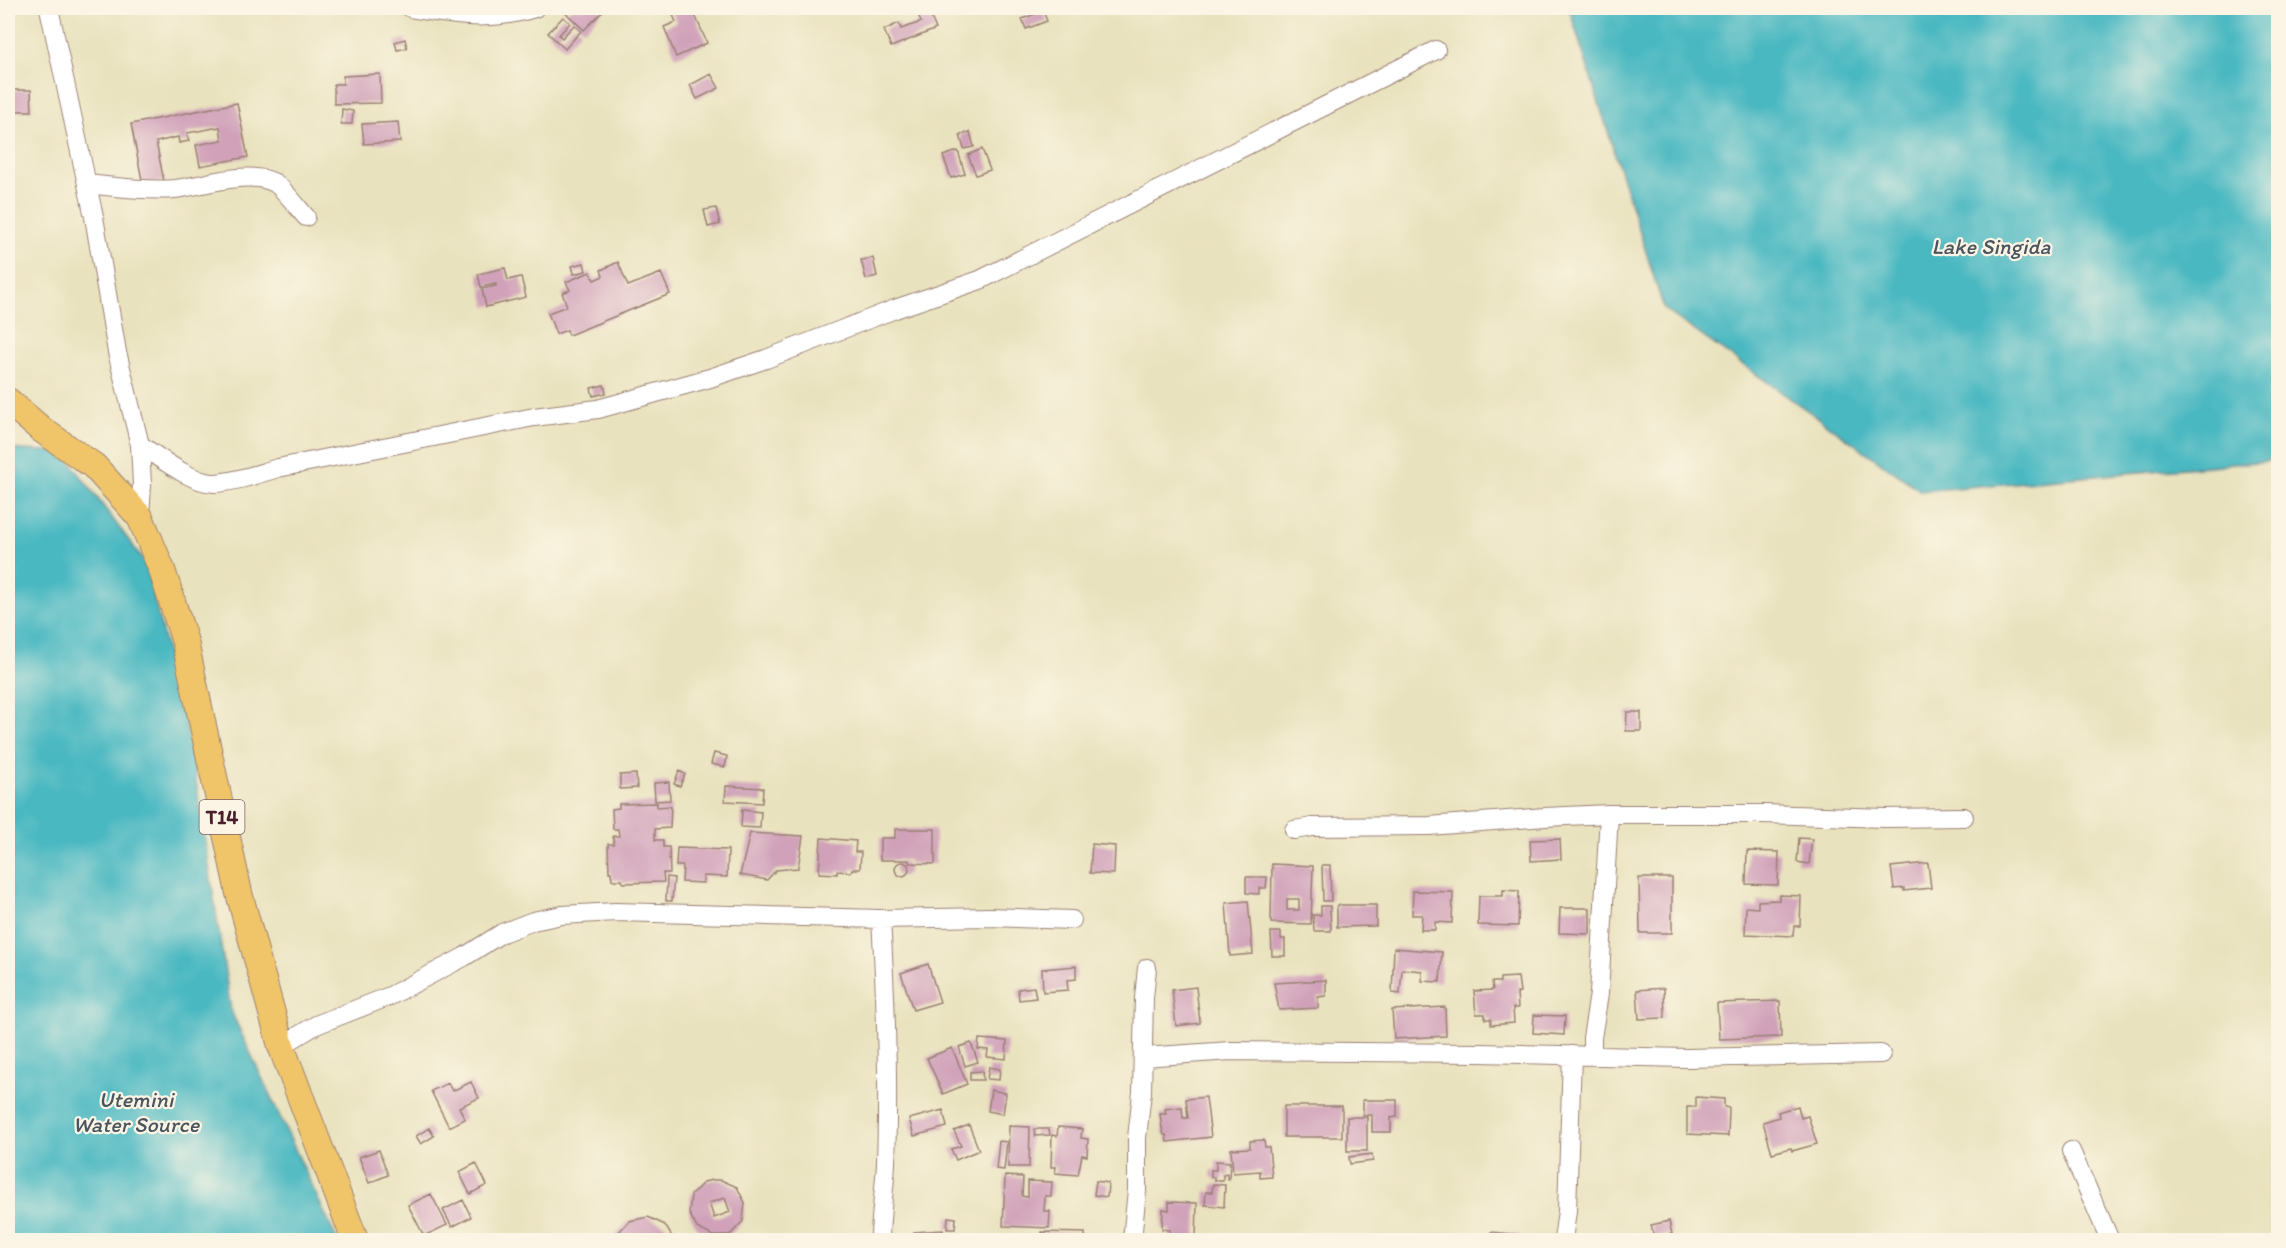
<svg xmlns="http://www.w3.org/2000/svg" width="2286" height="1248" font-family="Itim,sans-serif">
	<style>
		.water { fill: #49b8c1; stroke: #4a6c76; stroke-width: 1.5 }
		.building { fill: #d0a1b9; fill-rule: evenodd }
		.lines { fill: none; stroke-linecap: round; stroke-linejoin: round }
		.minor-casing { stroke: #9a8074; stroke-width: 20 }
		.highway-casing { stroke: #9a8074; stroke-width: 28 }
		.minor { stroke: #fff; stroke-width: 18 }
		.highway { stroke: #f0c469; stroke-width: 26 }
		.labels { text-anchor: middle; stroke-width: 4.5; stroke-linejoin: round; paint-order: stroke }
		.shield { fill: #fcf5e5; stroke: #7f5f63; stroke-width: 1.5 }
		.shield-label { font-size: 20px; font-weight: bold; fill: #4a1f2b }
		.water-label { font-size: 22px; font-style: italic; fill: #4a5560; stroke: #fcf5e5 }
	</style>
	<rect width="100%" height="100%" fill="#fcf5e5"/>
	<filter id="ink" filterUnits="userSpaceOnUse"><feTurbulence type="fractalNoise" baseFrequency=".0167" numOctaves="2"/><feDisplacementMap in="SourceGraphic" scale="12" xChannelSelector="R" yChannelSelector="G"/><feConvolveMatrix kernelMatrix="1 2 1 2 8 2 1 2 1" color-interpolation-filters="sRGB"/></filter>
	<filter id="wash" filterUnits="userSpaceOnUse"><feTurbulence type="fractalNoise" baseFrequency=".008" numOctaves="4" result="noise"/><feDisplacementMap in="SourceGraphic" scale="24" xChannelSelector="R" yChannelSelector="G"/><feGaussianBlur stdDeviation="1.35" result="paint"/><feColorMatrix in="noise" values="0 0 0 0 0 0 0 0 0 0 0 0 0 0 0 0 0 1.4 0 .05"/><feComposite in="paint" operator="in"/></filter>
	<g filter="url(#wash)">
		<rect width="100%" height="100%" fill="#e9e2be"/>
		<!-- water -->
		<path class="water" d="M1569,8h709v452l-357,31 -257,-182z
			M8,449l55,3 82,110 46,186 40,263 106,229h-329z"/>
		<g id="blocks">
			<!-- building -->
			<path class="building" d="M571,8h26l5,4 -18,18 -18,-17z
				M677,8h15l15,35 -31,14 -12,-30 12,-5 -5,-12z
				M915,8h12l9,21 -45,18 -7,-17 15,-7 2,6 20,-7z
				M1043,11l4,10 -21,8 -4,-10z
				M563,17l7,6 -11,12 3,3 12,-13 7,6 -16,18 -17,-16z
				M405,39l2,9 -10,2 -2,-8z
				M380,74l1,29 -47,1v-20h9v-8z
				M711,74l8,14 -22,11 -7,-14z
				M8,90h23l1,21h-24z
				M237,103l11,54 -48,9 -4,-21 26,-5 -2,-13 -33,6 2,8 -10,2 -1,-6 -22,5 8,39 -21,4 -12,-61z
				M342,109l11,2 -1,13h-11z
				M398,122l2,20 -36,2 -2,-20z
				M970,132l4,15 -10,2 -4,-14z
				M982,149l8,21 -14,5 -8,-20z
				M958,151l7,23 -14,4 -8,-22z
				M716,208l4,16 -12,3 -4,-17z
				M873,258l4,18 -11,3 -5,-19z
				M618,262l10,24 33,-13 9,21 -101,41 -2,-5 -11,4 -8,-21 19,-7 -5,-13 8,-3 -4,-8 24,-10 4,8 9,-4 -2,-6z
				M584,263l2,8 -12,3 -2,-8z
				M505,268l3,12 13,-3 5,20 -40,10 -4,-18 14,-3v-2l-15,3 -3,-13z
				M604,385l2,8 -13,3 -2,-8z
				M1627,712h14v19h-15z
				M714,753l13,3 -2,11 -14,-3z
				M679,771l6,3 -5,12 -6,-2z
				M636,774l1,14 -17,1v-14z
				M669,782l1,18 -15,1 -1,-18z
				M726,786l37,2 -1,15 -37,-2z
				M657,803v4l14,-1 -1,22 -15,1v11h8v7h6l1,26h-7l1,9 -41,1 -1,-3h-10l-1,-8h-2l-1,-28h6l-1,-8h6l-1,-7h-5l-1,-20 7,-1v-4z
				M742,810l19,2 -1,16 -19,-1z
				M895,829h40v35l-26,-1v-3h-29v-22h15z
				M750,833l53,3 -5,32 -22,2 -9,10 -27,-5z
				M821,838l35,3 -1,11h6l-1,17h-8l-1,3 -14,-1v3l-18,-1z
				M1799,838l13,1 -3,25 -12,-2z
				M1560,839l1,20 -30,2 -1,-21z
				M1092,844l23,2 -1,28 -24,-1z
				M677,848l51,2 -1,27 -24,-1v7l-21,-1 1,-16h-7z
				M1747,851l32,1 -1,33 -32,-1z
				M895 869a7 7 0 1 1 14 0a7 7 0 1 1-14 0Z
				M1928,863l3,25 -27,3v-3l-10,1 -3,-22z
				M1272,864l41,2 -2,58 -40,-1zM1287,899h12v11h-12z
				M1322,865h8l1,36h-8z
				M667,877l7,1 -2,23h-6z
				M1246,877h21l-1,11h-7v6l-13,-1z
				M1639,878h33v55h-32z
				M1503,890l16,1 -1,35 -40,-1 1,-29h24z
				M1413,891l40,1 -1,31 -17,-1v8h-14l1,-15h-10z
				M1779,895l22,1 -1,30h-6l-1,10 -48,-2 1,-27 12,1v-7l21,-1z
				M1248,901l5,53 -23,2 -4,-53z
				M1337,905h39v21l-39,1z
				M1321,906h9l1,25h-17l-1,-16h8z
				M1560,908h30v26l-31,-1z
				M1271,932h10v7h4v17h-13z
				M1394,948l48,4 -2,30 -18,-1v-10l-20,-2 -2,25 -8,-1z
				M928,964l12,38 -27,8 -12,-37z
				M1076,966v13l-9,1 1,10 -25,2 -1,-23z
				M1518,977l2,15 -3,1 1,15h-5l1,15 -23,2v-6h-6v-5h-9l-2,-23 19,-1 -1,-8h8v-4z
				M1326,980v16l-8,1v11l-39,2 -5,-27z
				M1034,987l2,11 -17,2 -1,-11z
				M1196,987l4,36 -24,3 -4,-36z
				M1664,988l1,30 -26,1 -2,-29z
				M1780,1001l1,36 -62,2 -2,-36z
				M1445,1007l1,29 -52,3 -2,-29z
				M1534,1015l31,1 -1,19 -31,-2z
				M979,1039l28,2 -1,18 -19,-2 1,-7 -10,-1z
				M971,1043l7,19 -13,4 -6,-19z
				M952,1048l15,36 -24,10 -16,-36z
				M989,1067l11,2 -1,11 -12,-1z
				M982,1071l1,9h-13v-8z
				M471,1082l8,16 -20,9 6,12 -16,8 -18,-36 17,-8 4,8z
				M991,1090l15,3 -3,21 -15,-3z
				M1206,1097l5,40 -44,5 -1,-7h-2l-2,-7 -2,-14h6l-1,-5 17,-2 1,11h5l-2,-19z
				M1696,1097l28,2v8l5,1 -1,28 -41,-2v-27h9z
				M1363,1100h34v17l-6,1v14h-19v-17h-9z
				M1284,1106h58v31h-58z
				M1798,1106l3,12 7,-2 9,28 -25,7 -1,-3 -19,5 -9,-31 16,-5 -1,-5z
				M943,1110l4,17 -33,9 -5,-17z
				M1347,1117h20v34h-20z
				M969,1125l10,25 -23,10 -5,-11 10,-3 -7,-15z
				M1009,1126l21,1 -1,40h-21z
				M1058,1127l24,2 -1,9 7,1 -1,17 -5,-1 -4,20 -23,-2 1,-6h-5l1,-32 5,1z
				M429,1128l5,8 -13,8 -5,-8z
				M1034,1129h15l1,6 -15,1z
				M1264,1140l1,7h4l3,30 -12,1v-7l-27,2 -2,-24 19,-1v-7z
				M999,1141l8,1 -3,28 -8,-1z
				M379,1150l9,25 -19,8 -10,-26z
				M1372,1154l1,7 -23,3 -1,-7z
				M1216,1161l14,1 -1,17h-2v-5l-4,1v5h-9v-3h-3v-7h5z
				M476,1163l11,22 -17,9 -11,-22z
				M1005,1176l18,1 -1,19 6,1v-16l24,1 -1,14h-6l-1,15h6l-1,17 -46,-2z
				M712,1180h9l16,7 8,16 -2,18 -12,13 -9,2h-9l-16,-8 -8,-15 2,-18 13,-13zM725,1198l5,14 -16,6 -5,-15z
				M1096,1181l12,2 -1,14 -13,-2z
				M1213,1184l12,1 -1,22 -19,-2 1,-13h6z
				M431,1194l16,31 -23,11 -16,-31z
				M463,1200l8,17 -19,10 -9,-17z
				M1169,1202l28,1 -1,37h-27l1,-10 -8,-1 1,-20 6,1z
				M648,1217l17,8 9,15h-24l-1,-4 -14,4h-19l1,-6 12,-13z
				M948,1217l8,1 -1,11h-8z
				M1669,1221l3,13 -18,4 -3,-13z
				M943,1230v10h-28l-1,-8z
				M1042,1232l43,1v7h-43z
				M1491,1232l30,3 -1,5h-29z"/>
		</g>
	</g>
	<g filter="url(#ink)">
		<use href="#blocks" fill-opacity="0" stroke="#9a8074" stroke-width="1.5"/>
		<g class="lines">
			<defs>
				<path id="minor" d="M49,8l45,209 23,135 23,93 2,40 -2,32
					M410,8c46,8 80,14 125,0
					M87,184c29,3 59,7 88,5 28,-3 73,-20 100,-6 9,6 23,25 31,34
					M140,445c19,12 52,38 74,38 22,-1 43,-9 64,-15l256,-51 64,-8 112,-31 56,-19 129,-50 85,-29 456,-230
					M1294,830l18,-3 117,-1 116,-9 64,-3h154l122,4 79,-1
					M281,1046l35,-21 74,-29 74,-39 38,-24 31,-12 29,-6 53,-3 266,7 108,-2 83,3
					M1592,1056v-18l7,-44 10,-180
					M1143,1057l88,-6 248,2 207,5 195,-4
					M2071,1151l39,89
					M880,1240c0,-26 5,-51 6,-78 3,-81 0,-162 -5,-243
					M1132,1240l5,-50v-52l5,-46 2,-94 3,-30
					M1563,1240l4,-29 5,-156"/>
				<path id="highway" d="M8,401l34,29 52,36 46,51 22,53 23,72 54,251 42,153 74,194"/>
			</defs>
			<!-- minor casing -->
			<use href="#minor" class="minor-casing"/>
			<!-- highway casing -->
			<use href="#highway" class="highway-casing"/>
			<!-- minor -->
			<use href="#minor" class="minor"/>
			<!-- highway -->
			<use href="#highway" class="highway"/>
		</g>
	</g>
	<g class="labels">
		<!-- shield labels -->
		<rect class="shield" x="199.5" y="800" width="45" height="34" rx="4.5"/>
		<g class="shield-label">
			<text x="222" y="824">T14</text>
		</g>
		<!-- water labels -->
		<g class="water-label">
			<text x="1991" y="254">Lake Singida</text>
			<text x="136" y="1107">Utemini<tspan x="136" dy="25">Water Source</tspan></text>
		</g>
	</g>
	<!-- margin -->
	<rect width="2286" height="1248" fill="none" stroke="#fcf5e5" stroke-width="30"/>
</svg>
